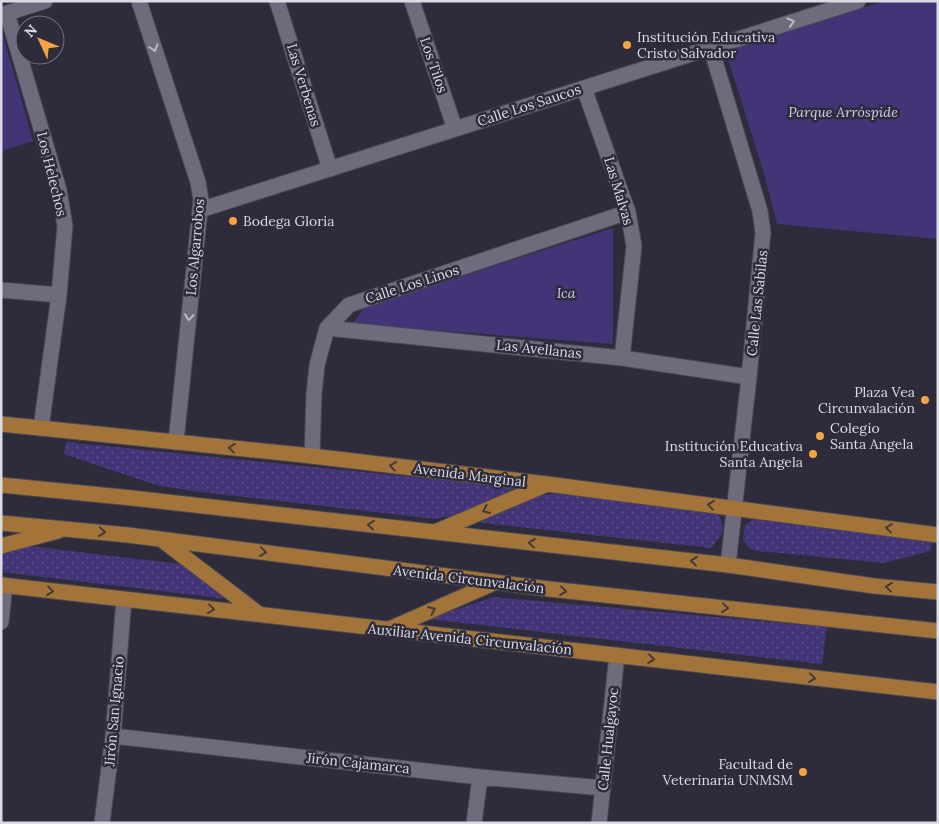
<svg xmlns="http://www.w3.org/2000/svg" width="939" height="824" font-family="Lora,serif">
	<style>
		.grass { fill: url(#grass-dots) }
		.green { fill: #433478 }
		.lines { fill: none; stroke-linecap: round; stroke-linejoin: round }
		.minor-casing { stroke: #494854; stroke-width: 17 }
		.major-casing { stroke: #494854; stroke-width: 17 }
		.minor { stroke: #6d6b7c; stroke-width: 15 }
		.major { stroke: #a2743a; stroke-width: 15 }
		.oneway { stroke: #bab9c5 }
		.oneway2 { stroke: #453a3b }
		.poi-dot { fill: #f4a444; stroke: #2e2c3b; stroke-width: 2 }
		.labels { text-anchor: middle; stroke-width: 5; stroke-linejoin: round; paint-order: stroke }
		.poi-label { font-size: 14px; fill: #dbdbe4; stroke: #2e2c3b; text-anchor: start }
		.street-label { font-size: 14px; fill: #dbdbe4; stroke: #2e2c3b }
		.park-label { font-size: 14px; font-style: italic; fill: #d0ccf5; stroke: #2e2c3b }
	</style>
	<defs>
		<pattern id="grass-dots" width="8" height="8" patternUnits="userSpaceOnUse" patternTransform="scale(1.25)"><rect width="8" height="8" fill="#433478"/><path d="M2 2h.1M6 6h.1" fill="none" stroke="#5e518b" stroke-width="1.8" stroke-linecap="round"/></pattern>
	</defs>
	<rect width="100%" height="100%" fill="#2e2c3b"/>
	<!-- grass -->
	<path class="grass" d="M66,442l446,45v6l-61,23 -16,3 -242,-28 -37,-6 -92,-31z
		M563,492l151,18c14,15 10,24 -3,38l-211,-23 -23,-3 52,-25z
		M755,518l178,20 -3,13 -46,12 -125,-12 -9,-2 -7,-9 2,-15z
		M12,544l168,20 57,36 -236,-28v-25z
		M493,597l334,30 -5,37 -394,-45z"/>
	<!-- green -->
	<path class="green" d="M886,1h52v238l-161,-15 -12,-47 -40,-128z
		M1,28l32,113 -32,10z
		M613,228v116l-261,-20 13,-17z"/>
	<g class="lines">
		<defs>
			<path id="minor" d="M139,1l59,181 3,18 -25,242
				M277,1l53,168
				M412,1l43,128
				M7,13l52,177 6,36 -6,69 -18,133
				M1,15l44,-14
				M711,48l49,163 3,22 -14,144 -21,188
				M584,88l44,124 6,34 -12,112
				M200,210l658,-209
				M1,290l58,5
				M327,328l295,30 127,19
				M312,456l2,-62 3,-29 10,-37 22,-23 279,-93
				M1,622l4,-37
				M113,736l367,41 123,11
				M102,823l11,-87 11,-137
				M474,823l6,-46
				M599,823l18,-168"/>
			<path id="major" d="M1,424l311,32 235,28 391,51
				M1,485l131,13 596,67 146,21 64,6
				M1,523l127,12 421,54 389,42
				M435,532l110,-47
				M162,540l97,74
				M1,546l57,-15
				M1,585l937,107
				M389,629l105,-46"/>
		</defs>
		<!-- minor casing -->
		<use href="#minor" class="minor-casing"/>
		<!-- major casing -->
		<use href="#major" class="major-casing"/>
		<!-- minor -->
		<use href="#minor" class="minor"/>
		<!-- major -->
		<use href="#major" class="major"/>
	</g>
	<!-- one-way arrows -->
	<defs><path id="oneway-chevron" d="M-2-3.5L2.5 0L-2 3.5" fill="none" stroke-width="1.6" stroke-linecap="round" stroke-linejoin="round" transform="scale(1.25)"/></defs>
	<g class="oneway">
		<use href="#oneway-chevron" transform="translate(791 22) rotate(-17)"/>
		<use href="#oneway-chevron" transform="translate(154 48) rotate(72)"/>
		<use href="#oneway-chevron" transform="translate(189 317) rotate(96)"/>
	</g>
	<g class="oneway2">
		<use href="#oneway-chevron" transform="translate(232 448) rotate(-174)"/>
		<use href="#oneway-chevron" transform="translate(393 466) rotate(-173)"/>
		<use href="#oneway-chevron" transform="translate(711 505) rotate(-173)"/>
		<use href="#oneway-chevron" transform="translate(486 510) rotate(157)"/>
		<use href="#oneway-chevron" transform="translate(371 525) rotate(-174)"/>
		<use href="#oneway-chevron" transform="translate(889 528) rotate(-173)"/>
		<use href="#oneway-chevron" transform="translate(102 532) rotate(6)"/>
		<use href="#oneway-chevron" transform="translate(532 543) rotate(-174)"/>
		<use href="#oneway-chevron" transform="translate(263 552) rotate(7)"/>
		<use href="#oneway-chevron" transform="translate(694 561) rotate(-174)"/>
		<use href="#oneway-chevron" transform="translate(889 587) rotate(-174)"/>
		<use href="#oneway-chevron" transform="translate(50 591) rotate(7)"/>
		<use href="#oneway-chevron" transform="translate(563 591) rotate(6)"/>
		<use href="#oneway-chevron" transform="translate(725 608) rotate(6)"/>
		<use href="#oneway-chevron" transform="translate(211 609) rotate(7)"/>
		<use href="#oneway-chevron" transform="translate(432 610) rotate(-24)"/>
		<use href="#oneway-chevron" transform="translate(651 659) rotate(6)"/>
		<use href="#oneway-chevron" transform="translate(812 678) rotate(7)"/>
	</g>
	<!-- markers -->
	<g class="poi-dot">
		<circle cx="627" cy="45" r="5"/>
		<circle cx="233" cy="221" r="5"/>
		<circle cx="925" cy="400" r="5"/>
		<circle cx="820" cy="436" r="5"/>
		<circle cx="813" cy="454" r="5"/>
		<circle cx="803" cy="772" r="5"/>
	</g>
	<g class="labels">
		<!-- poi labels -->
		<g class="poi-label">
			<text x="637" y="42">Institución Educativa<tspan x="637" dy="16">Cristo Salvador</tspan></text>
			<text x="243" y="226">Bodega Gloria</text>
			<text x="915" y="397" text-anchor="end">Plaza Vea<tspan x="915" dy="16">Circunvalación</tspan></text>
			<text x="830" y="433">Colegio<tspan x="830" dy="16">Santa Angela</tspan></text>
			<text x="803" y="451" text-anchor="end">Institución Educativa<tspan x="803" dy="16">Santa Angela</tspan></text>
			<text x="793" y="769" text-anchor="end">Facultad de<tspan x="793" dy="16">Veterinaria UNMSM</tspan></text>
		</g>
		<!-- street labels -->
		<g class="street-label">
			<text transform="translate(434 65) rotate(71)" y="5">Los Tilos</text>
			<text transform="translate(304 85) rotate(73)" y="5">Las Verbenas</text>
			<text transform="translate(529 105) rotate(-18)" y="5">Calle Los Saucos</text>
			<text transform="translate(52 174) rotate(76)" y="5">Los Helechos</text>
			<text transform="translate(619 191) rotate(73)" y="5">Las Malvas</text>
			<text transform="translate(195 247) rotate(-85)" y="5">Los Algarrobos</text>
			<text transform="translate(412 284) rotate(-18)" y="5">Calle Los Linos</text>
			<text transform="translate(757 303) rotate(-84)" y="5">Calle Las Sabilas</text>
			<text transform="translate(539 349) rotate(6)" y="5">Las Avellanas</text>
			<text transform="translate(470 475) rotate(7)" y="5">Avenida Marginal</text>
			<text transform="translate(469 579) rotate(7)" y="5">Avenida Circunvalación</text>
			<text transform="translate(470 639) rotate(6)" y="5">Auxiliar Avenida Circunvalación</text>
			<text transform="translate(114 711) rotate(-85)" y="5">Jirón San Ignacio</text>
			<text transform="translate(608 739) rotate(-84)" y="5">Calle Hualgayoc</text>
			<text transform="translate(358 763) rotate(6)" y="5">Jirón Cajamarca</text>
		</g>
		<!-- park labels -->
		<g class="park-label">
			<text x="843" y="117">Parque Arróspide</text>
			<text x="566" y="298">Ica</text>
		</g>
	</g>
	<!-- border -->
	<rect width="939" height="824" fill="none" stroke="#dbdbe4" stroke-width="5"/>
	<!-- north arrow -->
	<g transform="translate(40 40) rotate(314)"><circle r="24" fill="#2e2c3b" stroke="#73727f"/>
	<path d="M0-4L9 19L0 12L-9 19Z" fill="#f4a444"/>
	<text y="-8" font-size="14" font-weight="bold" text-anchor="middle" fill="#dbdbe4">N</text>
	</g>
</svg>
